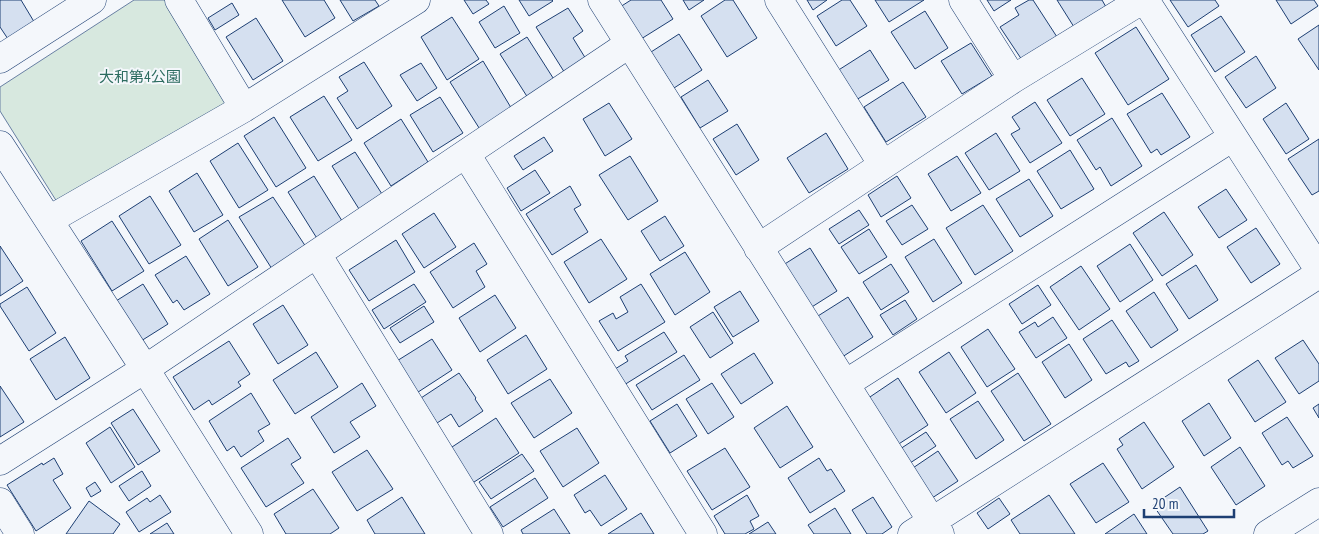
<svg xmlns="http://www.w3.org/2000/svg" width="1319" height="534" font-family="'PT Sans Narrow','Noto Sans JP',sans-serif">
	<style>
		.green { fill: #d7e8df; stroke: #687fa3 }
		.building { fill: #d5e0f0; stroke: #1d3f73 }
		.lines { fill: none; stroke-linecap: round; stroke-linejoin: round }
		.minor-casing { stroke: #1d3f73; stroke-width: 29 }
		.tertiary-casing { stroke: #1d3f73; stroke-width: 29 }
		.minor { stroke: #f4f7fb; stroke-width: 28 }
		.tertiary { stroke: #f4f7fb; stroke-width: 28 }
		.labels { text-anchor: middle; stroke-width: 4; stroke-linejoin: round; paint-order: stroke }
		.park-label { font-size: 15px; fill: #2c6c60; stroke: #f4f7fb }
	</style>
	<rect width="100%" height="100%" fill="#f4f7fb"/>
	<!-- green -->
	<path class="green" d="M134,0h41l56,100 -174,102 -57,-91v-24z"/>
	<!-- building -->
	<path class="building" d="M0,0h21l15,25 -26,17 -10,-15z
		M282,0h42l11,18 -30,19z
		M340,0h35l4,6 -26,15z
		M464,0h22l3,4 -16,10z
		M519,0h33l1,1 -24,15z
		M631,0h30l12,19 -32,20 -21,-32z
		M683,0h21l-15,10z
		M725,0h8l24,38 -30,19 -26,-41z
		M807,0h20l-14,10z
		M842,0h8l17,26 -31,20 -19,-30z
		M875,0h49l-35,22z
		M987,0h24l-17,11z
		M1029,0h4l24,37 -35,23 -22,-33 19,-12 -4,-7z
		M1057,0h45l4,7 -32,20z
		M1170,0h45l4,6 -31,21z
		M1276,0h38l4,6 -27,18z
		M232,3l7,12 -24,15 -7,-12z
		M504,6l16,27 -25,15 -16,-26z
		M568,8l15,23 -10,7 16,26 -21,14 -32,-51z
		M925,11l23,37 -33,21 -24,-37z
		M1221,16l24,36 -30,20 -24,-37z
		M452,17l27,42 -32,21 -26,-43z
		M256,18l27,43 -30,19 -27,-43z
		M1319,25v45l-21,-31z
		M1136,27l33,52 -41,26 -33,-52z
		M679,34l23,36 -28,18 -23,-36z
		M527,37l28,44 -27,17 -28,-44z
		M971,43l21,33 -30,18 -21,-33z
		M870,50l19,30 -33,20 -19,-29z
		M1256,56l20,32 -30,20 -21,-31z
		M483,61l30,50 -32,20 -31,-49z
		M364,62l28,44 -35,23 -20,-31 11,-7 -9,-14z
		M421,63l16,25 -20,13 -17,-26z
		M1082,78l23,36 -35,22 -23,-36z
		M708,80l20,31 -28,17 -19,-31z
		M903,82l23,35 -40,25 -22,-35z
		M1162,93l28,44 -29,18 -4,-6 -6,4 -24,-39z
		M324,96l28,44 -34,21 -28,-44z
		M440,97l23,36 -30,19 -23,-37z
		M1035,102l27,41 -32,20 -19,-29 9,-5 -8,-12z
		M609,103l23,36 -27,17 -22,-37z
		M1286,103l23,36 -23,15 -23,-35z
		M274,117l32,51 -30,19 -32,-51z
		M1112,118l30,48 -31,20 -11,-19 -4,3 -19,-30z
		M401,119l27,43 -37,24 -27,-43z
		M737,124l22,36 -23,15 -23,-36z
		M826,133l22,36 -39,24 -22,-35z
		M996,133l24,38 -31,19 -24,-37z
		M544,137l9,14 -30,19 -9,-14z
		M1319,139v52l-7,4 -24,-36z
		M238,143l30,47 -29,18 -29,-47z
		M1070,150l24,39 -33,20 -24,-38z
		M355,152l27,42 -23,15 -27,-43z
		M630,156l28,45 -30,19 -29,-45z
		M957,156l24,37 -30,18 -23,-37z
		M535,170l15,23 -29,18 -14,-23z
		M197,173l26,42 -29,17 -25,-41z
		M314,176l30,48 -26,16 -30,-48z
		M897,176l14,22 -30,19 -13,-22z
		M1029,179l24,37 -33,21 -24,-38z
		M570,186l11,19 -7,4 14,23 -36,23 -26,-41z
		M1226,189l21,31 -28,18 -21,-31z
		M150,196l31,49 -32,19 -30,-48z
		M273,197l33,50 -34,22 -33,-52z
		M912,205l16,24 -26,16 -16,-24z
		M983,205l30,46 -38,24 -29,-47z
		M859,210l10,15 -30,19 -10,-15z
		M1164,212l29,43 -31,21 -29,-43z
		M434,213l22,34 -32,21 -22,-34z
		M665,216l19,30 -24,15 -19,-30z
		M228,220l30,47 -30,19 -29,-47z
		M112,221l32,50 -32,20 -31,-50z
		M1256,228l24,36 -29,19 -24,-36z
		M869,229l18,28 -28,17 -18,-27z
		M601,239l26,40 -38,24 -25,-41z
		M934,239l28,44 -29,19 -28,-45z
		M396,240l19,32 -46,29 -20,-31z
		M474,243l13,21 -11,7 9,16 -32,21 -23,-36z
		M1130,244l23,36 -33,22 -23,-36z
		M0,246l23,35 -23,15z
		M810,248l27,43 -30,19 -27,-43z
		M685,252l25,40 -35,23 -25,-41z
		M186,256l24,38 -26,16 -7,-10 -4,3 -18,-28z
		M891,264l18,28 -28,18 -18,-28z
		M1196,265l22,35 -29,19 -23,-35z
		M1081,266l29,43 -31,21 -29,-43z
		M143,284l25,40 -27,17 -25,-40z
		M414,284l12,18 -42,27 -12,-19z
		M641,284l24,38 -47,29 -19,-30 14,-8 3,6 12,-7 -8,-15z
		M1038,285l13,20 -29,19 -13,-20z
		M27,287l29,46 -27,18 -29,-45v-2z
		M740,291l19,30 -26,16 -19,-30z
		M1154,292l24,38 -27,18 -25,-37z
		M495,295l21,33 -36,24 -21,-34z
		M848,297l25,40 -37,24 -26,-40z
		M905,300l12,19 -24,16 -13,-20z
		M283,305l25,40 -30,19 -25,-40z
		M424,306l10,16 -34,21 -10,-15z
		M713,312l20,31 -23,15 -20,-31z
		M1053,317l14,21 -31,20 -17,-26 16,-10 3,5z
		M1112,320l27,41 -10,6 -3,-5 -20,12 -23,-35z
		M988,329l27,40 -28,18 -26,-40z
		M664,332l13,20 -53,33 -9,-16 13,-8 -3,-5z
		M526,335l21,34 -39,25 -21,-34z
		M65,337l25,41 -34,22 -26,-41z
		M432,339l20,31 -40,26 -20,-32z
		M1303,340l16,24v17l-20,13 -24,-36z
		M229,341l21,33 -12,8 3,4 -29,19 -3,-5 -15,10 -21,-33z
		M1069,344l23,36 -27,18 -23,-36z
		M316,352l22,35 -43,27 -22,-34z
		M949,352l27,41 -30,20 -27,-41z
		M754,353l19,30 -32,21 -20,-30z
		M684,355l16,25 -48,30 -16,-25z
		M1258,360l28,42 -31,20 -27,-42z
		M459,373l17,25 -1,1 8,12 -24,16 -8,-13 -14,9 -16,-25z
		M1018,373l33,51 -27,17 -33,-50z
		M898,378l30,47 -37,24 -30,-46z
		M550,379l22,34 -38,25 -23,-35z
		M362,383l14,23 -26,16 10,15 -26,16 -23,-36z
		M712,383l22,34 -26,17 -22,-35z
		M0,386l24,36 -24,15z
		M251,393l19,31 -12,7 6,10 -23,16 -7,-11 -7,5 -18,-30z
		M978,401l26,39 -28,19 -26,-40z
		M1209,403l22,35 -27,18 -22,-35z
		M677,404l20,32 -27,17 -20,-32z
		M1319,404v14l-6,-10z
		M787,406l26,41 -33,21 -26,-40z
		M133,409l27,42 -22,14 -27,-42z
		M1287,417l26,39 -20,12 -5,-7 -6,4 -20,-32z
		M496,418l23,35 -48,31 -22,-35z
		M1144,422l30,45 -32,22 -25,-40 6,-4 -4,-6z
		M110,427l25,40 -24,16 -25,-40z
		M577,428l22,35 -36,24 -23,-36z
		M926,432l10,14 -29,19 -10,-14z
		M288,438l13,20 -10,6 13,19 -38,24 -25,-39z
		M1240,447l25,39 -29,19 -25,-38z
		M725,448l25,39 -38,23 -25,-39z
		M367,450l26,39 -36,22 -25,-39z
		M938,451l20,30 -32,21 -19,-30z
		M522,454l12,17 -43,28 -12,-17z
		M54,458l9,16 -10,6 18,28 -35,23 -29,-46 35,-22 1,2z
		M819,458l8,13 4,-2 14,22 -35,22 -22,-35z
		M1103,463l26,39 -33,21 -26,-39z
		M142,471l9,15 -22,15 -10,-15z
		M605,475l22,34 -26,17 -11,-16 -5,3 -11,-18z
		M535,478l13,20 -45,29 -13,-20z
		M95,482l6,9 -10,6 -5,-9z
		M1180,487l28,44 -5,3h-30l-20,-29z
		M313,489l26,39 -9,6h-44l-12,-20z
		M160,495l11,17 -32,20 -13,-20 21,-14 3,4z
		M747,495l12,21 -9,5 4,8 -9,5h-20l-11,-18z
		M1049,495l26,39h-55l-9,-14z
		M402,497l23,37h-50l-8,-14z
		M873,497l19,30 -10,7h-15l-15,-24z
		M999,498l11,16 -22,15 -11,-16z
		M89,501l31,23 -7,10h-47z
		M835,508l16,26h-37l-6,-9z
		M554,509l16,25h-47l-2,-4z
		M641,513l13,21h-46z
		M1134,514l13,20h-42z
		M768,522l8,12h-27z
		M167,523l7,11h-24z"/>
	<g class="lines">
		<defs>
			<path id="minor" d="M179,0l65,108
				M602,0l338,534
				M963,0l50,79 129,-79
				M1145,0l174,270
				M0,59l92,-59
				M0,145l145,224 484,-325
				M466,154l237,380
				M883,165l130,-86
				M49,220l195,-112 172,-108
				M758,248l125,-83 -104,-165
				M317,254l172,280
				M845,384l388,-247
				M0,502l20,32
				M912,534l407,-260
				M1268,534l51,-32"/>
			<path id="tertiary" d="M0,461l145,-92 104,165"/>
		</defs>
		<!-- minor casing -->
		<use href="#minor" class="minor-casing"/>
		<!-- tertiary casing -->
		<use href="#tertiary" class="tertiary-casing"/>
		<!-- minor -->
		<use href="#minor" class="minor"/>
		<!-- tertiary -->
		<use href="#tertiary" class="tertiary"/>
	</g>
	<g class="labels">
		<!-- park labels -->
		<g class="park-label">
			<text x="140" y="82">大和第4公園</text>
		</g>
	</g>
	<!-- scale -->
	<path d="M1144 509v8h90v-8" fill="none" stroke="#1d3f73" stroke-width="2.5"/>
	<text x="1152" y="509" font-size="15" fill="#1d3f73" stroke="#f4f7fb" stroke-width="4" paint-order="stroke">20 m</text>
</svg>
